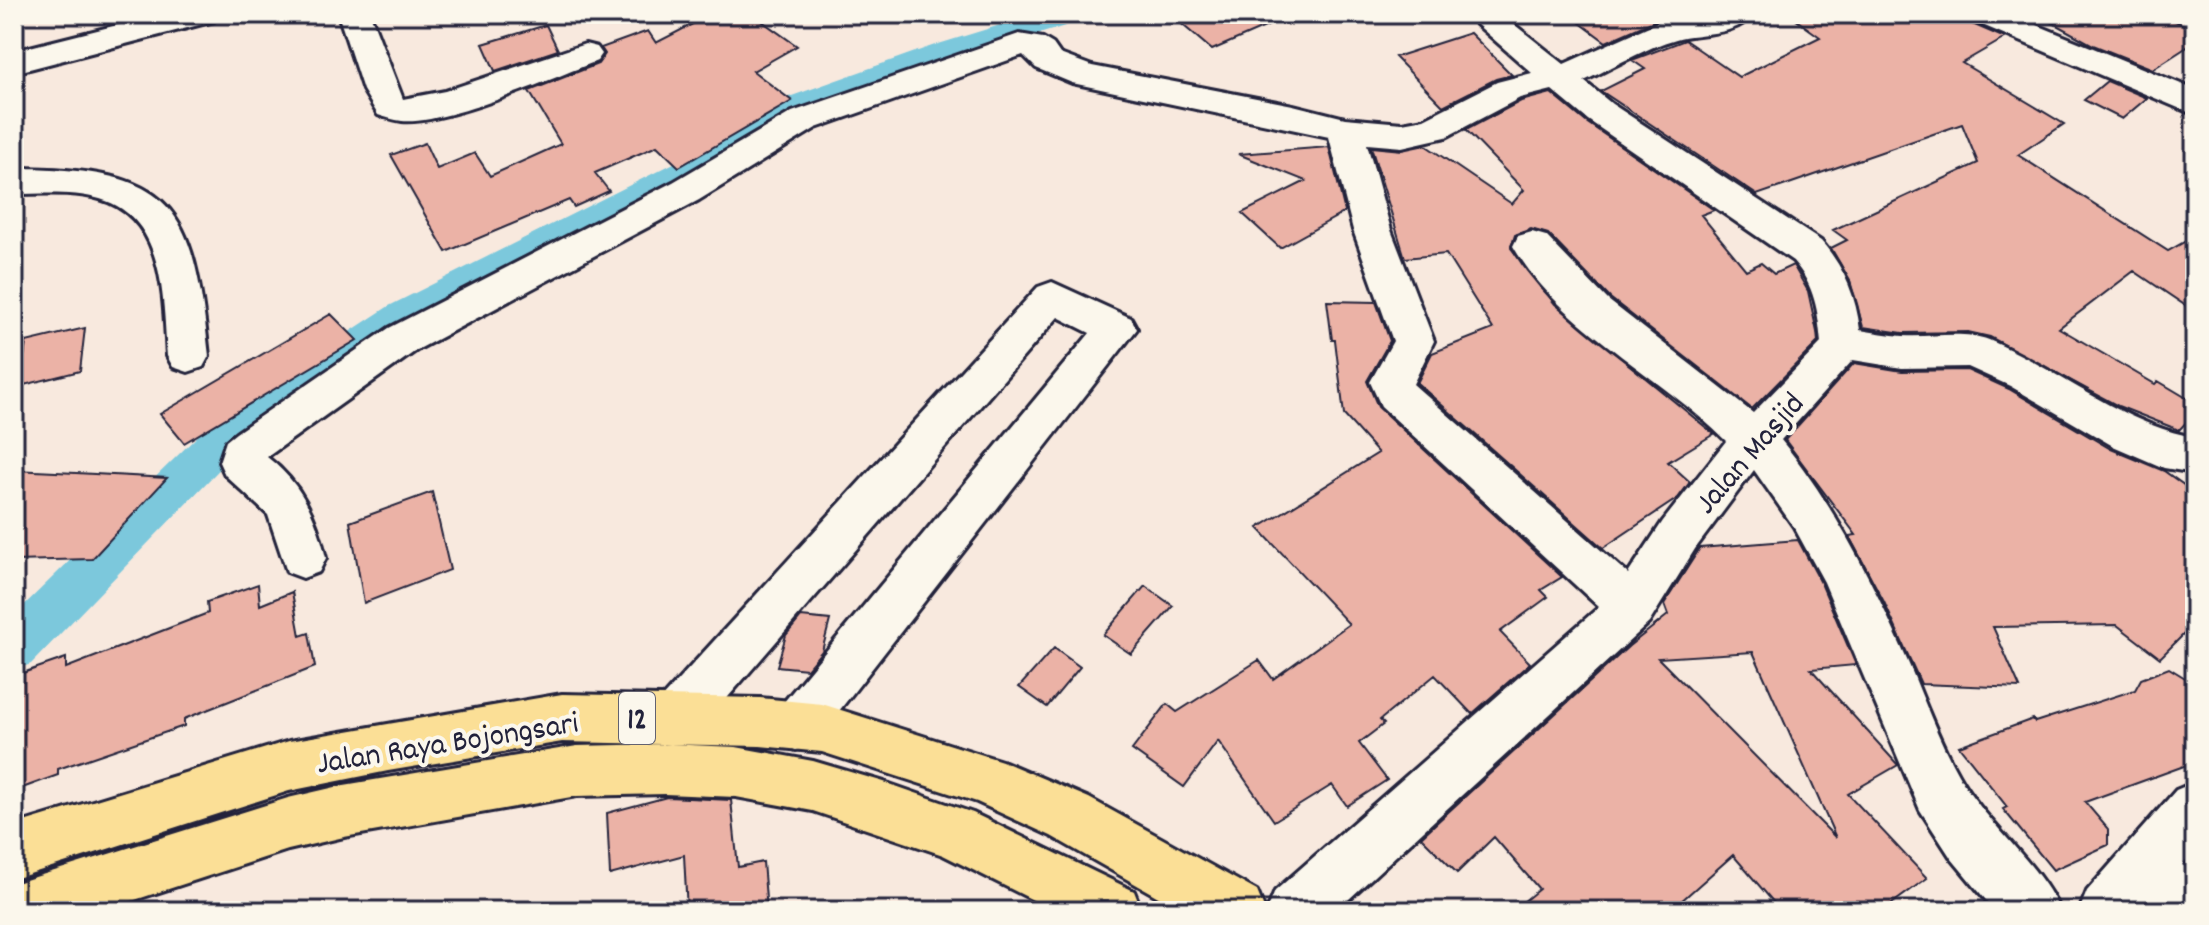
<svg xmlns="http://www.w3.org/2000/svg" width="2209" height="925" font-family="Dekko,sans-serif">
	<style>
		.lines { fill: none; stroke-linecap: round; stroke-linejoin: round }
		.canal { fill: #7cc8dc; fill-rule: evenodd }
		.building { fill: #ebb2a6; stroke: #22223b; stroke-width: 2; fill-rule: evenodd }
		.minor-casing { stroke: #22223b; stroke-width: 6 }
		.highway-casing { stroke: #22223b; stroke-width: 6 }
		.minor { fill: #fbf7ec; fill-rule: evenodd }
		.highway { fill: #fbdf96; fill-rule: evenodd }
		.labels { text-anchor: middle; stroke-width: 8; stroke-linejoin: round; paint-order: stroke }
		.shield { fill: #fbf7ec; stroke: #636270; stroke-width: 2 }
		.shield-label { font-size: 30px; font-weight: bold; fill: #22223b }
		.street-label { font-size: 32px; fill: #22223b; stroke: #fbf7ec }
	</style>
	<rect width="100%" height="100%" fill="#f8e9de"/>
	<filter id="ink" filterUnits="userSpaceOnUse"><feTurbulence type="fractalNoise" baseFrequency=".0125" numOctaves="2"/><feDisplacementMap in="SourceGraphic" scale="16" xChannelSelector="R" yChannelSelector="G"/><feConvolveMatrix kernelMatrix="1 2 1 2 8 2 1 2 1" color-interpolation-filters="sRGB"/></filter>
	<g filter="url(#ink)">
		<g class="lines">
			<!-- canal -->
			<path class="canal" d="M1036,14h50l-5,7 -125,39 -157,58 -77,52 -305,158 -175,118 -211,218 -17,6v-55l198,-193 177,-116 307,-154 79,-50 157,-56z"/>
		</g>
		<!-- building -->
		<path class="building" d="M712,14h40l45,32 -44,25 39,30 -113,66 -22,-21 -62,27 14,18 -35,16 -5,-7 -123,52 -55,-97 34,-12 12,26 38,-16 15,23 71,-32 -32,-53 69,-27 7,-10 -4,-6 47,-17 8,12z
			M1170,14h125l-83,36z
			M1568,14h79l9,6 -50,22z
			M1788,14h177l7,10 33,14 -43,25 102,61 -46,31 150,96 27,-15v76l-61,-41 -75,57 96,56 3,-3 37,22v10l-16,17 -61,-24 -128,-69 -22,-5 -65,1 -40,-6 -13,-46 -19,-33 16,-8 -14,-10 145,-67 -16,-39 -205,71 -156,-104 44,-22 -13,-9 53,-20 54,37 81,-40z
			M2018,14h144l33,17v11l-42,27 -60,-24 -51,-28 -8,4z
			M546,25l12,25 -63,21 -12,-27z
			M1470,33l42,42 -16,4 -53,27 -48,-49z
			M2107,81l40,17 -25,21 -38,-19z
			M1551,93l35,29 128,88 -13,5 45,55 15,-7 13,11 19,-9 15,26 9,41 1,10 -66,67 -142,-111 -62,-64 -17,-5 -16,6 -4,13 44,56 159,130 -46,28 22,20 -12,16 -75,50 -186,-165 15,-30 61,-24 -47,-75 -41,4 -34,-111 31,3 23,-5 87,59 12,-14 -58,-60 55,-29z
			M1329,147l16,65 -65,36 -38,-35 64,-32 -68,-27z
			M1327,301l49,1 14,39 -23,40 11,26 184,170 -21,13 7,7 -48,35 30,31 -58,51 -37,-39 -55,45 4,4 -25,19 28,37 -40,26 -15,-21 -58,36 -56,-80 -34,46 -52,-37 35,-46 10,8 82,-52 14,19 76,-55 -91,-96 120,-75 -34,-38 -9,-75h-3z
			M331,314l26,26 -173,103 -24,-29z
			M85,328l-5,43 -60,15 6,-44z
			M1854,363l48,8 65,-1 42,19 102,60 53,22 31,22v130l-35,35 -43,-33 -124,2 27,61 -99,-4 -37,-82 -35,-66 7,-1 -71,-95z
			M14,470l62,3 91,5 -75,81 -78,2z
			M432,492l18,78 -86,33 -14,-81z
			M1798,540l23,43 35,82 -45,4 87,96 -50,29 79,84 -45,33h-101l-48,-56 -63,56h-158l27,-22 -45,-52 -37,36 -36,-36 208,-191 39,-31 -4,-11 36,-56zM1753,652l42,94 41,92 -178,-180z
			M258,584l2,21 32,-13 8,44 9,-3 6,34 -131,52v7l-126,43v6l-44,16v-115l52,-18v10l142,-55 -1,-11z
			M1145,586l28,20 -42,48 -28,-19z
			M801,617l29,3 -8,31 -15,18 -30,-3 9,-31z
			M1054,648l26,19 -33,40 -28,-20z
			M2169,668l26,16v78l-110,40 23,27v16l-55,25 -50,-61 4,-2 -48,-61 74,-27 2,3 100,-32 6,-11z
			M667,797l64,3 7,67 25,-5 4,49h-80l-3,-56 -74,20 -3,-62z"/>
		<g class="lines">
			<defs>
				<path id="minor" d="M161,14h58l-5,7 -200,52v-22z
					M338,14h32l33,85 42,-8 140,-47 12,3 5,7 -5,7c-44,17 -152,64 -195,60 -8,-1 -17,-4 -24,-6l-15,-25z
					M1465,14h36l63,50 94,-42 48,-8h46c-15,23 -52,18 -76,25 -29,8 -64,29 -92,42l28,23 209,137c23,26 35,55 39,89 14,2 29,5 43,6 28,2 59,-6 86,4 68,28 136,86 206,97v36l-31,-5 -51,-22 -103,-60 -42,-19 -66,1 -49,-8 -72,80c55,67 92,143 127,222 16,37 30,77 50,112 27,49 82,90 102,137h-65l-44,-53 -31,-48 -96,-228 -30,-55 -40,-57 -59,79 -46,74 -313,288h-69l8,-20 324,-284 -218,-201 -11,-24 23,-41 -40,-111 -24,-93 -257,-54 -36,-15 -13,-13 -207,73 -117,72 -282,150 -150,107c35,27 49,59 59,101l-7,14 -16,6 -16,-6 -19,-57 -43,-40 -6,-13 7,-21 10,-8 153,-105 284,-146 119,-70 227,-78 24,4 10,6 7,10 32,12 201,39 52,13 57,5 22,-4 73,-37 35,-9zM1552,90l36,30 205,141c22,25 25,50 28,82l-68,70 -145,-113 -62,-64 -14,-4 -14,4 -5,10c47,82 148,129 213,195l-63,80 -35,53 -215,-190 21,-43 -43,-111 -24,-86 35,3 44,-10 74,-39z
					M1968,14h42l171,70 14,6v25l-222,-94z
					M14,168c160,1 179,35 195,188l-6,11 -15,5 -15,-5 -6,-11c-4,-56 -1,-138 -67,-157 -28,-8 -58,-5 -86,-5z
					M1052,282l79,36 6,11 -323,414 -18,7 -18,-7 -7,-17 7,-17 312,-376 -32,-16 -363,418 -18,7 -18,-7 -7,-17 7,-17 379,-414z
					M2195,782v67l-13,16 13,7v39h-39l-9,-5 -4,5h-64l8,-20 89,-101z"/>
				<path id="highway" d="M562,694l198,4 62,6 180,57 87,37 168,93 8,20h-82l-132,-75 -74,-34 -155,-50 -62,-6 -198,-4 -174,29 -99,20 -275,88v-54l275,-84z
					M665,744l71,3 77,14 71,21 89,31 161,78 8,20h-87l-112,-56 -130,-44 -77,-14 -71,-3 -88,2 -233,41 -56,13 -187,61h-87l2,-28 272,-85 56,-13 233,-39z"/>
			</defs>
			<!-- minor casing -->
			<use href="#minor" class="minor-casing"/>
			<!-- highway casing -->
			<use href="#highway" class="highway-casing"/>
			<!-- minor -->
			<use href="#minor" class="minor"/>
			<!-- highway -->
			<use href="#highway" class="highway"/>
		</g>
	</g>
	<g class="labels">
		<!-- shield labels -->
		<rect class="shield" x="619" y="692" width="36" height="52" rx="6"/>
		<g class="shield-label">
			<text x="637" y="728">12</text>
		</g>
		<!-- street labels -->
		<g class="street-label">
			<text transform="translate(1748 452) rotate(-49)" y="11">Jalan Masjid</text>
			<text transform="translate(447 741) rotate(-9)" y="11">Jalan Raya Bojongsari</text>
		</g>
	</g>
	<!-- margin -->
	<rect width="2209" height="925" fill="none" stroke="#fbf7ec" stroke-width="48"/>
	<rect x="24" y="24" width="2161" height="877" fill="none" stroke="#22223b" stroke-width="3" filter="url(#ink)"/>
</svg>
